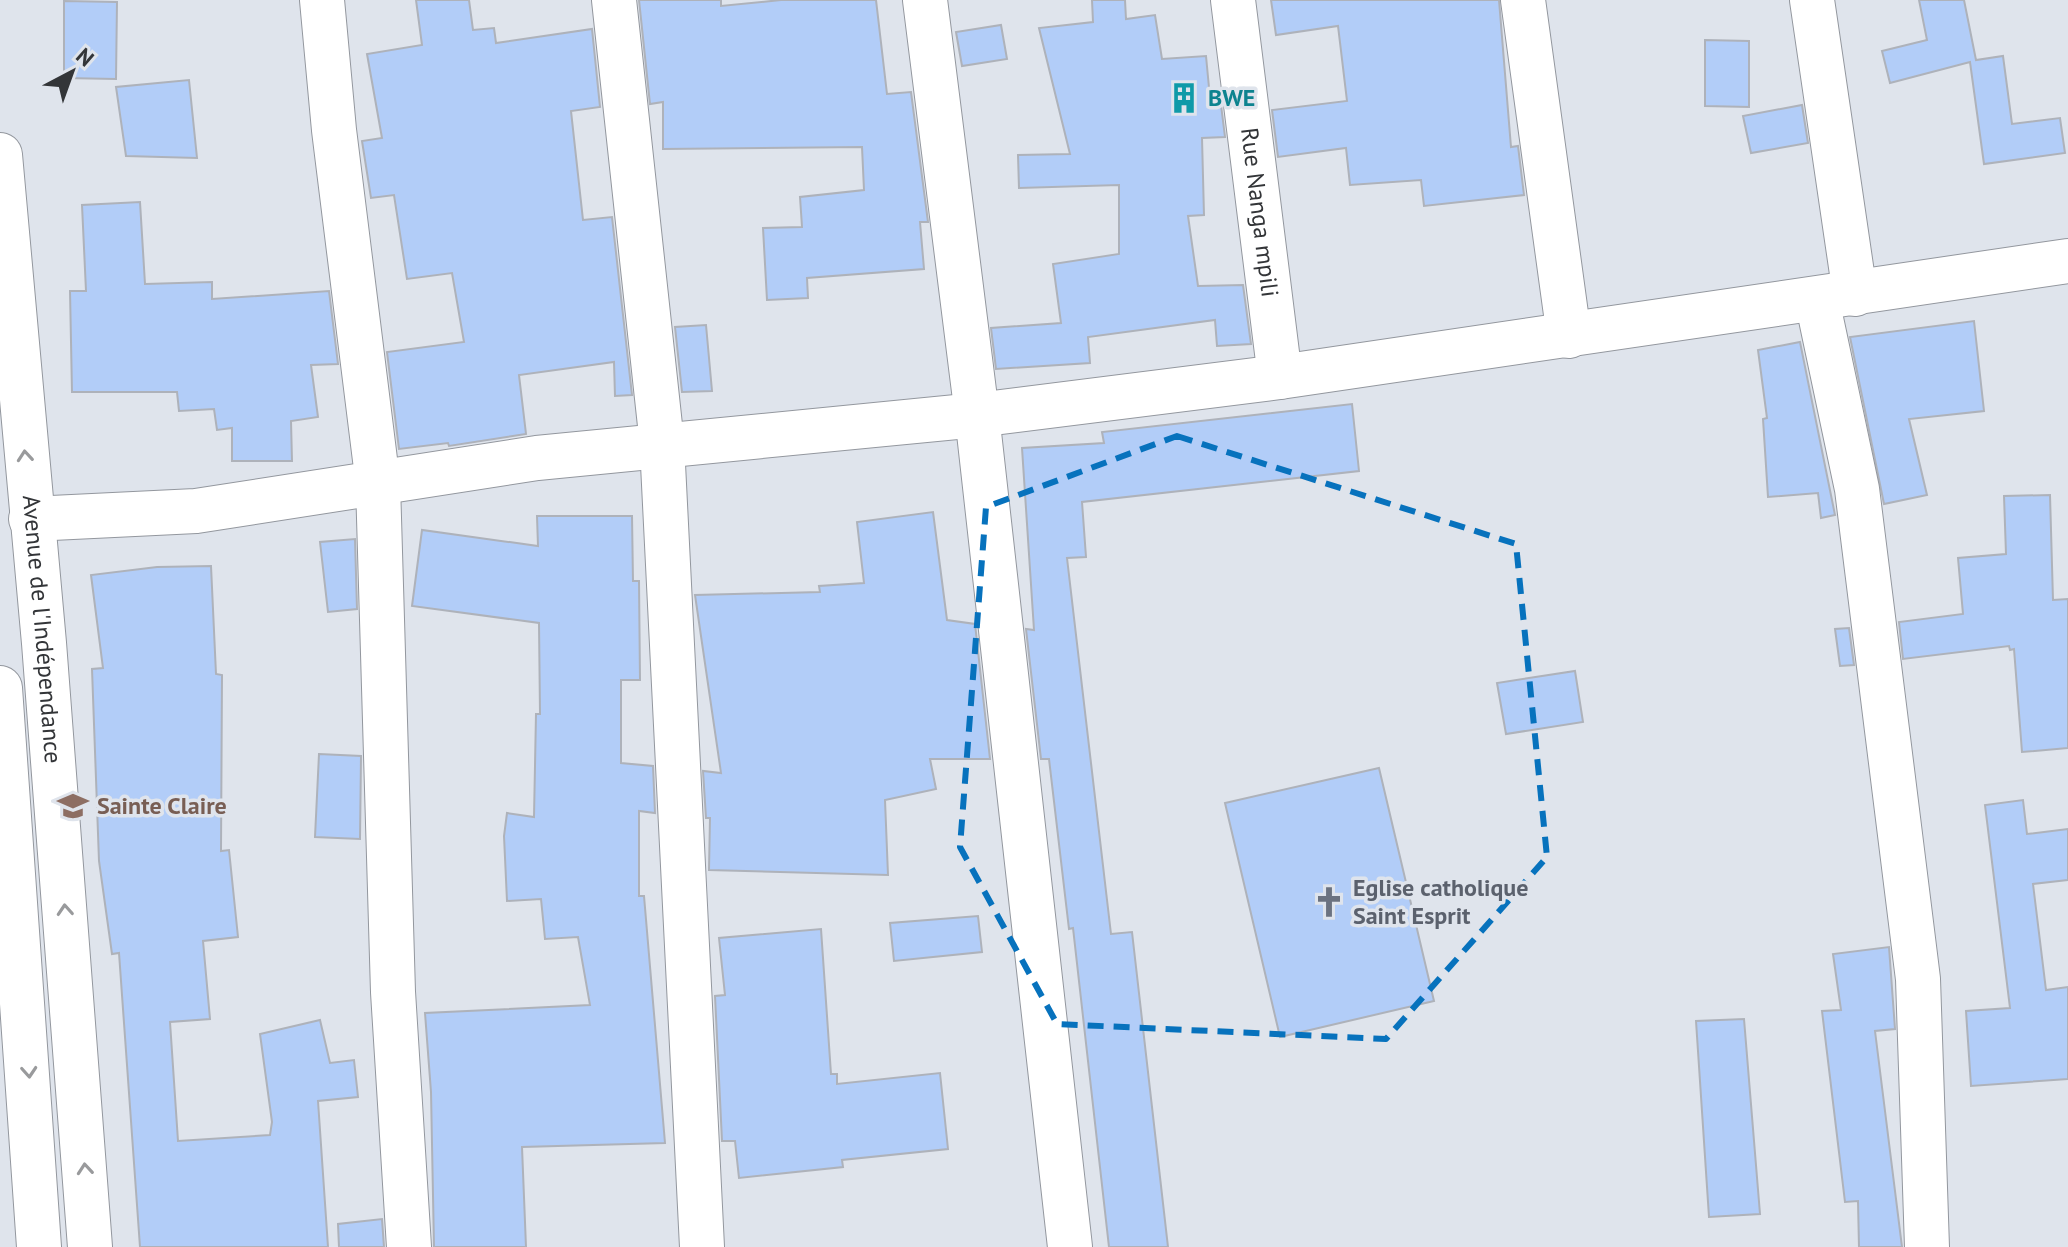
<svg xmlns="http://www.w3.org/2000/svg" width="2068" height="1247" font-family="'PT Sans',sans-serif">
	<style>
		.building { fill: #b2cdf8; stroke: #aeb2ba; stroke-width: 2 }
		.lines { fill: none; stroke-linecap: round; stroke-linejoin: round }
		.minor-casing { stroke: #93979e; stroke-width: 46 }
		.minor { stroke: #fff; stroke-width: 44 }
		.oneway { stroke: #999a9c }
		.marked { fill: none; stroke: #0772bd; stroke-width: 6; stroke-dasharray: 16 10; stroke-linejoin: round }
		.labels { text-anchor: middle; stroke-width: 7; stroke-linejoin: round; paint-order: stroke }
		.culture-label { font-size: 24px; font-weight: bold; fill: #0d838f; stroke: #dfe4ec; text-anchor: start }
		.street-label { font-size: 24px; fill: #333538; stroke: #dfe4ec }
		.education-label { font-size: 24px; font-weight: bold; fill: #785e54; stroke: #dfe4ec; text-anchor: start }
		.worship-label { font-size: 24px; font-weight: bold; fill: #5b616d; stroke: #dfe4ec; text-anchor: start }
	</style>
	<rect width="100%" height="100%" fill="#dfe4ec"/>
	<!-- building -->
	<path class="building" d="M416,0h53l4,30 21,-2 2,15 96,-14 8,78 -29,4 12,109 29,-3 20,178 -17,1 -1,-34 -95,13 7,59 -77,12 -1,-3 -49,6 -12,-97 77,-10 -12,-69 -45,6 -13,-84 -23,3 -9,-57 20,-3 -15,-84 55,-9z
		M639,0h82v6l60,-6h95l11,94 24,-2 17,130h-8l4,47 -117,9 1,20 -41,2 -4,-72 39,-1 -2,-30 64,-7 -2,-43 -199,2v-47l-13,2z
		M1092,0h33l1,19 29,-4 7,44 44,-3 4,42 10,-1 5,40 -23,1 2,77 -16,1 10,70 45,-1 8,59 -34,2 -2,-26 -127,17 2,26 -94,6 -5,-41 70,-5 -8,-59 66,-10v-69l-100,3 -1,-33 52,-1 -31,-126 54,-6z
		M1271,0h228l12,147 7,-1 6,49 -100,11 -3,-26 -71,5 -4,-37 -68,9 -6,-47 75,-9 -9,-75 -62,9z
		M1919,0h45l12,60 27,-4 9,68 48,-6 5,35 -81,11 -14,-102 -80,21 -8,-32 45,-11z
		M64,1l53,1 -1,77 -52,-1z
		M1001,25l6,34 -45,7 -6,-34z
		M1705,40l44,1v66l-44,-1z
		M189,80l8,78 -71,-2 -10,-69z
		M1802,105l6,38 -57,10 -8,-37z
		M140,202l5,82 67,-2v17l117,-8 9,73 -27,1 7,52 -27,4 1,40h-60v-33l-15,2 -3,-21 -35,2 -2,-19h-105l-2,-101h16l-4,-86z
		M1974,321l10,90 -75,8 18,76 -43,9 -34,-167z
		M706,325l6,66 -30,1 -7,-65z
		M1800,342l35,173 -14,3 -3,-25 -50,4 -5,-78 4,-1 -9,-68z
		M1352,404l7,67 -277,31 4,55 -19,1 44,376 21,-2 36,315h-59l-36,-319 -4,1 -20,-170h-8l-15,-130 8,1 -12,-182 82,-5 -2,-11z
		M2050,495l3,105 15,-1v149l-46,4 -8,-103 -4,1 -1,-4 -106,13 -4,-37 64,-8 -5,-56 48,-4 -2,-58z
		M933,512l14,108 28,4 15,135h-60l6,30 -51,11 3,75 -179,-5 1,-52h-4l-3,-47 18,2 -26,-178 125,-3 -1,-6 45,-3 -7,-61z
		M537,516h95l1,65h6l1,99h-19v83l32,3 2,47 -16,-2v85h5l21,247 -143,4 4,100h-92l-3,-155 -6,-79 165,-8 -12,-68 -33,2 -4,-40 -34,2 -3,-65 3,-23 27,4 2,-103h4l-1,-91 -127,-17 10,-76 116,16z
		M355,539l2,70 -29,3 -8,-70z
		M211,566l5,108 6,1 -1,176 8,-1 9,87 -35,4 7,78 -40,3 8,119 92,-6 2,-13 -12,-88 60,-14 10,43 24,-3 4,37 -40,4 10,146h-188l-21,-294 -7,1 -13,-93 -7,-192 11,-1 -12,-93 66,-8z
		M1849,628l5,37 -14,1 -5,-37z
		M1575,671l8,51 -77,12 -9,-51z
		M319,754l42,2 -1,83 -45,-2z
		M1379,768l55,233 -154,36 -55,-234z
		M2023,800l4,34 41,-5v51l-35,4 13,106 22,-3v92l-97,7 -5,-75 44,-3 -25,-203z
		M978,916l4,36 -88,9 -4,-38z
		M821,929l10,145h6v10l103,-11 8,76 -106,11 1,7 -104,11 -4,-37h-13l-7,-145 10,-1 -6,-57z
		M1889,947l6,82 -20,2 27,216h-43l-1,-46 -13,1 -23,-191 19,-1 -8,-56z
		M1744,1019l16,195 -51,3 -13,-196z
		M382,1219l2,28h-45l-1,-23z"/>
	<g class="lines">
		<defs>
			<g id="minor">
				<path d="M322,0l12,130 44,354 15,508 16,255"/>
				<path d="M614,0l48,444 40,803"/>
				<path d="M925,0l52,415 93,832"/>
				<path id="s1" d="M1233,0l47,377"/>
				<path d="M1523,0l46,336"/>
				<path d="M1812,0l43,294"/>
				<path id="s2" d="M0,155l44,488 46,604"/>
				<path d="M1817,300l40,189 61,490 9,268"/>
				<path d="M31,519l165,-8 341,-53 440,-43 303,-38 788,-116"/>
				<path d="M0,688l39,559"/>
			</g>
		</defs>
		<!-- minor casing -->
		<use href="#minor" class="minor-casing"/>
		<!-- minor -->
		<use href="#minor" class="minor"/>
	</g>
	<!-- one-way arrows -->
	<defs><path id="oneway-chevron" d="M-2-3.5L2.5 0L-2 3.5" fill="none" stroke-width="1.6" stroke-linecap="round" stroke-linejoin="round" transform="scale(2)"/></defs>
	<g class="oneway">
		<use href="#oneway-chevron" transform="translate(25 456) rotate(-95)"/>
		<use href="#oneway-chevron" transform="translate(65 910) rotate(-94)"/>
		<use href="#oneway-chevron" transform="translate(29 1072) rotate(86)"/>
		<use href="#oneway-chevron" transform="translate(85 1169) rotate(-95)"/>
	</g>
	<!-- marked area -->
	<path class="marked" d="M1177,436l339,108 31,313 -161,182 -329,-15 -97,-177 26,-340z"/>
	<!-- icons -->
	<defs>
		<symbol id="building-bare" viewBox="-9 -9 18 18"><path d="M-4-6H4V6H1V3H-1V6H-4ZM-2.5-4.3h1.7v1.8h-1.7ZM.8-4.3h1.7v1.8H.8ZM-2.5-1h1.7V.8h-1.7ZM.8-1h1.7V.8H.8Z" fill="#0f9aa8" stroke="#dfe4ec" stroke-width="2.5" paint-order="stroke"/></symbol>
		<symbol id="school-bare" viewBox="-9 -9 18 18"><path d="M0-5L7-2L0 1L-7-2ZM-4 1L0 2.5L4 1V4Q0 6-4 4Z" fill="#8d6e63" stroke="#dfe4ec" stroke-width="2.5" paint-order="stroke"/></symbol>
		<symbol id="church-bare" viewBox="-9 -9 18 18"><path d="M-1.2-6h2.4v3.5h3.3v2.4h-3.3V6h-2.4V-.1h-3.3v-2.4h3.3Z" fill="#6b7280" stroke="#dfe4ec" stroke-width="2.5" paint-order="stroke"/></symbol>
	</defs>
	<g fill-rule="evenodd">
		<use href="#building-bare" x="1162" y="76" width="44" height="44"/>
		<use href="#school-bare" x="51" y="784" width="44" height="44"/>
		<use href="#church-bare" x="1307" y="880" width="44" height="44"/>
	</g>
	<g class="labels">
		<!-- culture labels -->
		<g class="culture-label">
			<text x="1208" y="106">BWE</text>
		</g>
		<!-- street labels -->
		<g class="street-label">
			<text dy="8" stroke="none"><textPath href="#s1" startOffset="214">Rue Nanga mpili</textPath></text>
			<text dy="8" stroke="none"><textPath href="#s2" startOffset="476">Avenue de l'Indépendance</textPath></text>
		</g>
		<!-- education labels -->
		<g class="education-label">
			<text x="97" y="814">Sainte Claire</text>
		</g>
		<!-- worship labels -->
		<g class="worship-label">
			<text x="1353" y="896">Eglise catholique<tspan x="1353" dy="28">Saint Esprit</tspan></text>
		</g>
	</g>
	<!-- north arrow -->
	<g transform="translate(72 72) rotate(41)" stroke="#dfe4ec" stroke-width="6" paint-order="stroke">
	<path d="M0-6L14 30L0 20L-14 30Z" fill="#333538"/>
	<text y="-12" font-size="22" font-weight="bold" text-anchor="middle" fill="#333538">N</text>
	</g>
</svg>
